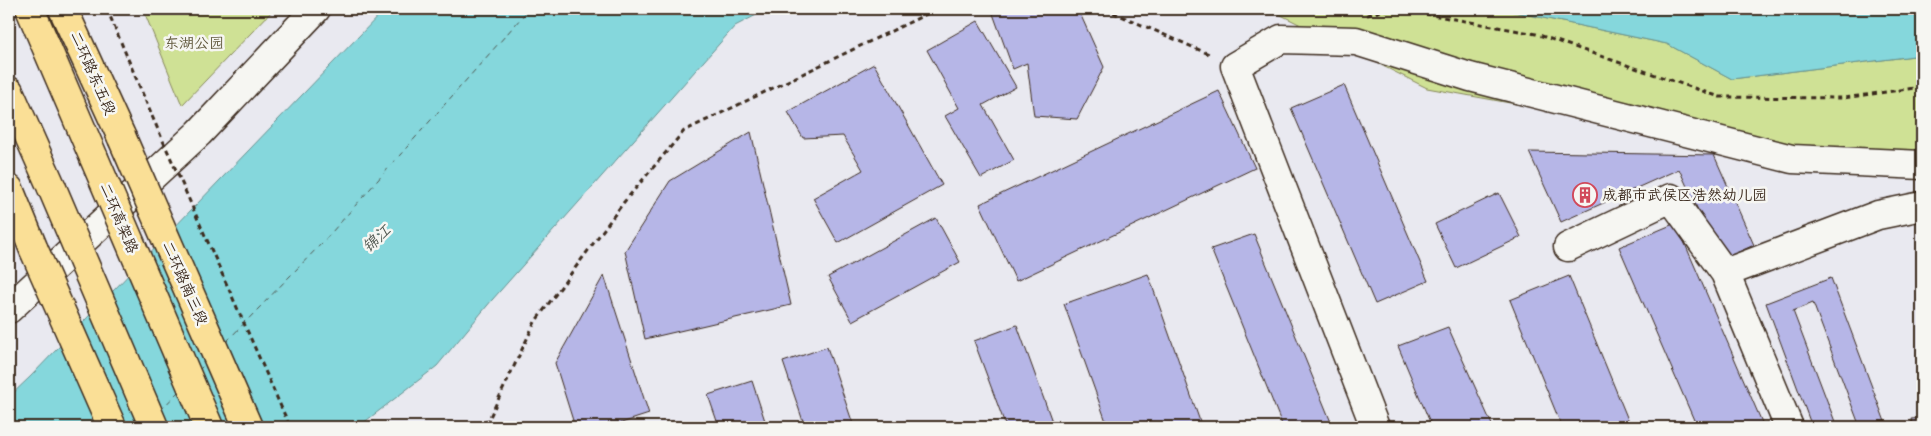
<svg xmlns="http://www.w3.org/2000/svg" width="1931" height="436" font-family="Delius,'LXGW WenKai TC',sans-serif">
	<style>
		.green { fill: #cfe195; stroke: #85865a }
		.water { fill: #85d7dc; stroke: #679290 }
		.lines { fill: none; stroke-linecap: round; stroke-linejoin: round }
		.ferry { stroke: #4e554e; stroke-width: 1; stroke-dasharray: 6 5; stroke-linecap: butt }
		.building { fill: #b6b6e7; stroke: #3b2a1e }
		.minor-casing { stroke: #3b2a1e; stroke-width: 31 }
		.major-casing { stroke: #3b2a1e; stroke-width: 31 }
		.highway-casing { stroke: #3b2a1e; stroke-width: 31 }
		.path { stroke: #3b2a1e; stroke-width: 3; stroke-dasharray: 5 4; stroke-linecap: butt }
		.minor { stroke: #f6f6f2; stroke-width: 28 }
		.major { stroke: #fadf96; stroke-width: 28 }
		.highway { stroke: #fadf96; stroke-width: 28 }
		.major-bridge-casing { stroke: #3b2a1e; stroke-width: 31; stroke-linecap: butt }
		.highway-bridge-casing { stroke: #3b2a1e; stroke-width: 31; stroke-linecap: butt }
		.path-bridge { stroke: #3b2a1e; stroke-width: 3; stroke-dasharray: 5 4; stroke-linecap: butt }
		.major-bridge { stroke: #fadf96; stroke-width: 28 }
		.highway-bridge { stroke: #fadf96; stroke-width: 28 }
		.labels { text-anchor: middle; stroke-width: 5; stroke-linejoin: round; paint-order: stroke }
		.park-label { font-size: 15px; fill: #60583c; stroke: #f6f6f2 }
		.street-label { font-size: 15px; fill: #3b2a1e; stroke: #f6f6f2 }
		.poi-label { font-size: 15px; fill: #3b2a1e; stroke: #f6f6f2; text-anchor: start }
		.water-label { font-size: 16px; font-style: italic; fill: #4e554e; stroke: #f6f6f2 }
	</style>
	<rect width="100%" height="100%" fill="#e9e9f0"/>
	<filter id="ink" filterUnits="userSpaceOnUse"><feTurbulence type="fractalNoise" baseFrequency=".02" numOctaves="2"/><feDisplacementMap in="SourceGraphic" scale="10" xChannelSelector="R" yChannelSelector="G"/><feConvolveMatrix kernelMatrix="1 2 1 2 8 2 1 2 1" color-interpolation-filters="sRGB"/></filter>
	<g filter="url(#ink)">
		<!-- green -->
		<path class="green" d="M143,9h131l-92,96z
			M1274,9h226l167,35 65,35 190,-24v101l-146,-5 -349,-63 -154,-77z"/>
		<!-- water -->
		<path class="water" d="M385,9h383l-33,17 -243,274 -55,66 -79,61h-349v-30l22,-21z
			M1500,9h422v46l-190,24 -65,-35z"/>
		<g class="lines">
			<!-- ferry -->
			<path class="ferry" d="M226,342l98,-101 205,-232
				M198,371l8,-8
				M160,411l18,-19"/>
		</g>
		<!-- building -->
		<path class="building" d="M998,9h80l26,58 -27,52 -43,-3 -7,-53 -14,6 -21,-58z
			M978,21l38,66 -33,18 31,55 -33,18 -36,-62 14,-8 -32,-58z
			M874,64l68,121 -104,58 -25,-45 50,-28 -20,-34 -40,2 -15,-26z
			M1344,85l84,196 -53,23 -84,-196z
			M1219,91l36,77 -239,113 -36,-77z
			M751,132l40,173 -146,34 -20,-88 45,-70z
			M1529,152l185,3 40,90 -33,15 -42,-91 -118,53z
			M1499,193l22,44 -65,31 -21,-44z
			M936,218l24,44 -108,59 -24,-44z
			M1676,223l88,204h-67l-78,-180z
			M1254,234l79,193h-50l-72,-178z
			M1148,274l54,153h-94l-44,-123z
			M604,275l45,139 -40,13h-34l-20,-64z
			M1569,276l62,151h-69l-52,-127z
			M1831,278l56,149h-27l-47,-124 -20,8 44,116h-25l-46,-124z
			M1017,325l37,102h-48l-32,-86z
			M1448,327l45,100h-61l-34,-81z
			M827,347l27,80h-49l-22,-65z
			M752,381l15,46h-48l-11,-32z
			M1922,418v9h-9l-2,-8z"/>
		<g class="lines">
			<defs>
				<path id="minor" d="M1568,247l103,-49 54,75 64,154
					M1725,273l153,-58 44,-9
					M9,309l190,-176 117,-124
					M1375,427l-140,-361 46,-27 75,2 114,36 322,82 130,6"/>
				<path id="major" d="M63,9l59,129
					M9,189l25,61"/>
				<path id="highway" d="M30,9l64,149
					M9,91l43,97"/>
			</defs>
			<!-- minor casing -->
			<use href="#minor" class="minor-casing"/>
			<!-- major casing -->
			<use href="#major" class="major-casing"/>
			<!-- highway casing -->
			<use href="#highway" class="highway-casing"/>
			<!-- path -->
			<path class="path" d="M107,9l45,107
				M1105,9l106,46
				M1399,9l137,25 184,63 124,1 78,-11
				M1367,15l23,-6
				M477,427l11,-6 47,-99 89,-120 60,-71 253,-122"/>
			<!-- minor -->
			<use href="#minor" class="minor"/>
			<!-- major -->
			<use href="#major" class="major"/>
			<!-- highway -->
			<use href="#highway" class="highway"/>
			<defs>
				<path id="major-bridge" d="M122,138l126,289
					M34,250l78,177"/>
				<path id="highway-bridge" d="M94,158l115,269
					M52,188l102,239"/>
			</defs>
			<!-- major-bridge casing -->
			<use href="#major-bridge" class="major-bridge-casing"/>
			<!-- highway-bridge casing -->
			<use href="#highway-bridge" class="highway-bridge-casing"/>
			<!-- path-bridge -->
			<path class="path-bridge" d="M152,116l138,311"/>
			<!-- major-bridge -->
			<use href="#major-bridge" class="major-bridge"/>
			<!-- highway-bridge -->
			<use href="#highway-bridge" class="highway-bridge"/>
		</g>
	</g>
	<!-- icons -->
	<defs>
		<symbol id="building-ring" viewBox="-11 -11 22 22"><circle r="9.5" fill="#f6f6f2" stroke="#d1495b" stroke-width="1.5"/><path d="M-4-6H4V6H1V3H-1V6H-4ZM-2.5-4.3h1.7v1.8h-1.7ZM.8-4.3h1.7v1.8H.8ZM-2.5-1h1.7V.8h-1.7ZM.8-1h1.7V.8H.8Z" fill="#d1495b"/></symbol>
	</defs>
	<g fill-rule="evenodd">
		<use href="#building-ring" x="1571" y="181" width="28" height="28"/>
	</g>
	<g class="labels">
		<!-- park labels -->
		<g class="park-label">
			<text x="194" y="48">东湖公园</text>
		</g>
		<!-- street labels -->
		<g class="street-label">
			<text transform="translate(93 73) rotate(66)" y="5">二环路东五段</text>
			<text transform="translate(119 218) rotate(67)" y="5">二环高架路</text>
			<text transform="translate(185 283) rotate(66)" y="5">二环路南三段</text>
		</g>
		<!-- poi labels -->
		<g class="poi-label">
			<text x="1602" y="200">成都市武侯区浩然幼儿园</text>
		</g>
		<!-- water labels -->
		<g class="water-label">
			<text transform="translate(376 238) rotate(-43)" y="6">锦江</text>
		</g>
	</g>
	<!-- margin -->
	<rect width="1931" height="436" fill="none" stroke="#f6f6f2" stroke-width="30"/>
	<rect x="15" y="15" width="1901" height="406" fill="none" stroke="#3b2a1e" stroke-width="2" filter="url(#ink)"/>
</svg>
